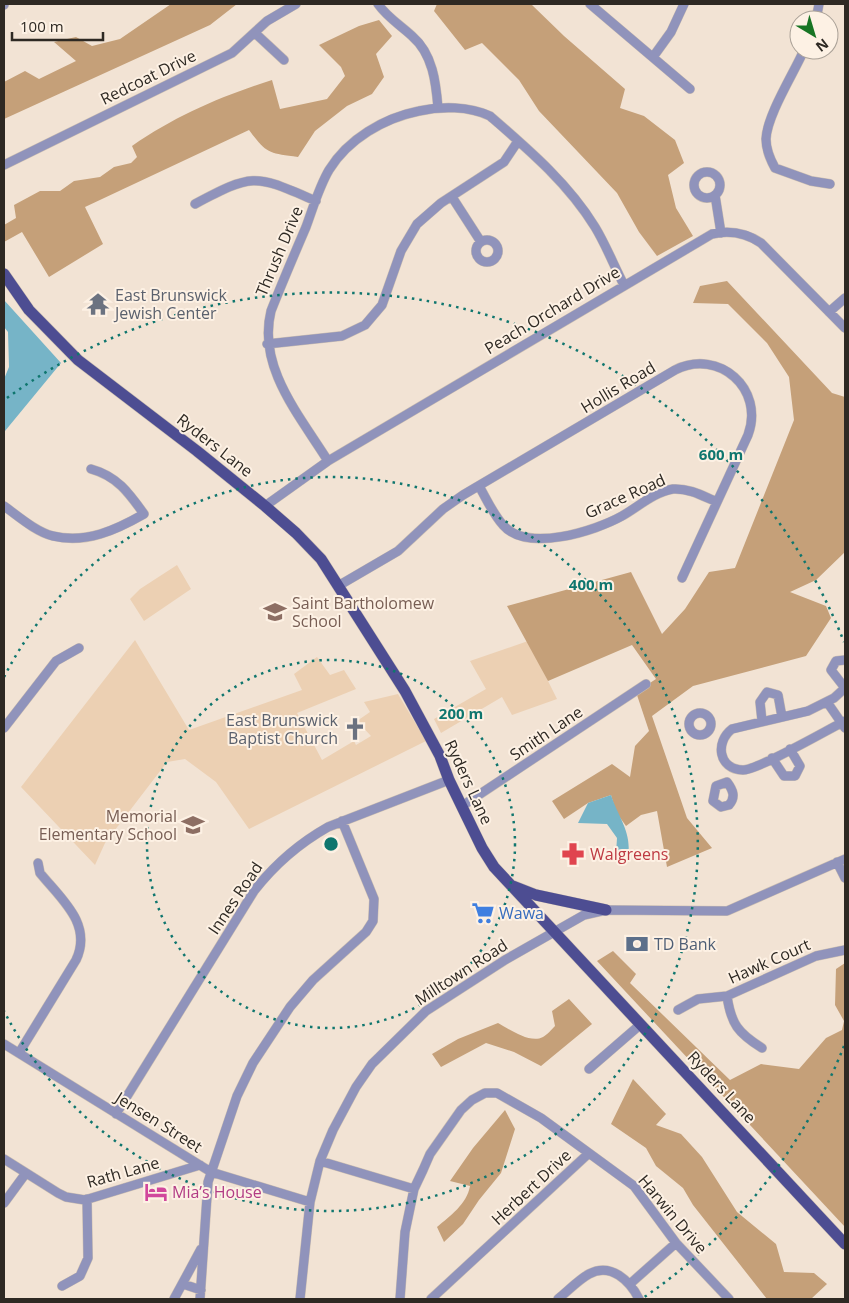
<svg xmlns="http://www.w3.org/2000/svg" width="849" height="1303" font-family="'Open Sans',sans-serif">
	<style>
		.green { fill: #ecd0b3 }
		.forest { fill: #c5a079 }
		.water { fill: #76b4c7 }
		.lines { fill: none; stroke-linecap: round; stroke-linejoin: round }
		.minor-casing { stroke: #cbbeb1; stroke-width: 10 }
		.major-casing { stroke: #cbbeb1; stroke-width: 12 }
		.minor { stroke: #9093bb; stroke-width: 9 }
		.major { stroke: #4d4d92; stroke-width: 11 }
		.ring { fill: none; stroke: #0f766e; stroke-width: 2.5; stroke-dasharray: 2.5 5 }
		.labels { text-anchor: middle; stroke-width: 4; stroke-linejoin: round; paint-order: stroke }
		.street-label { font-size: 16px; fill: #2e2923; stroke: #fdf1e4 }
		.worship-label { font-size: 16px; fill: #5b616d; stroke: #fdf1e4; text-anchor: start }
		.education-label { font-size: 16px; fill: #785e54; stroke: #fdf1e4; text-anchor: start }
		.health-label { font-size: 16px; fill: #be3a42; stroke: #fdf1e4; text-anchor: start }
		.shop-label { font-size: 16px; fill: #366cbe; stroke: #fdf1e4; text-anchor: start }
		.service-label { font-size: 16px; fill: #4e5e75; stroke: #fdf1e4; text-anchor: start }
		.hotel-label { font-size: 16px; fill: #b23c85; stroke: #fdf1e4; text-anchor: start }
		.centre { fill: #0f766e; stroke: #fdf1e4; stroke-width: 2.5 }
		.ring-label { font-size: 15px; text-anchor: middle; font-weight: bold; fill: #0f766e; stroke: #fdf1e4; stroke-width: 4; stroke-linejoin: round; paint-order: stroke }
	</style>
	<rect width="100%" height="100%" fill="#f2e3d4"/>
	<!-- green -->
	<path class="green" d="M177,565l14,24 -47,32 -14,-22 10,-10z
		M135,640l54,90 113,-40 -8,-16 23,-17 13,18 14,-5 12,19 -59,24 25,47 32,-19 2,4 15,-9 -14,-15 13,-9 -6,-10 34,-8 28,47 -177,88 -33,-47 -31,-23 -18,3 -62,81 -10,22 -74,-78z
		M528,641l29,58 -45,16 -10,-18 -61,36 -7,-14 52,-30 -16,-28z"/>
	<!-- forest -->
	<path class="forest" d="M171,4h66l-27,21 -206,94v-37l21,-11 14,8 37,-18 -22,-19 22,-5 16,9 28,-7z
		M437,4h94l33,32 61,53 -5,19 24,8 31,24 9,23 -16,12 8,33 17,28 -36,20 -18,-24 -22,-39 -78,-82 -20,-31 -37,-37 -17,7 -31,-39z
		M379,20l13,16 -16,18 8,23 -12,17 -25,12 -32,25 -17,26c-30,-4 -31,-3 -49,-27l-164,77 18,37 -54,33 -27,-45 -18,10v-17l12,-7 -2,-13 26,-14h20l14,-10 26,-4 14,-10 17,-4 6,-6 -5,-11c45,-31 88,-49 140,-66l8,29 47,-10 18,-23 -4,-9 -22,-22 40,-19z
		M727,281l105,112 13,4v155l-29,28 -26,12 36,14 5,12 -25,38 -113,30 -41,30 35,102 25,30 -45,19 -10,-56 -16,4 -15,11 -10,-14 -5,-17 -23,8 -24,16 -12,-18 60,-37 18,13 5,-31 14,-15 -13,-39 20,-13 -24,-34 -84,36 -41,-75 124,-34 31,62 23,-25 24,-37 26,-4 59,-148 -5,-43 -22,-34 -39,-39 -35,-1 7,-17z
		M613,951l23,23 -6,9 100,97 31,-16 38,5 27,-31 16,-8 2,-9 -9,-16 1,-36 9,-6v264l-248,-266z
		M569,999l23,25 -51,42 -27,-14 -28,-9 -45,24 -9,-13 26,-15 40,-16c11,6 32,21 45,14 4,-2 9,-8 12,-11l-3,-15z
		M633,1079l33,35 -10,11 25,9 21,23 35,55 39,32 8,28 30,1 13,11 -16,15h-44l-74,-94 -10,-17 -27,-22 -10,-18 -35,-24z
		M505,1110l10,19 -14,44 -22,27 -16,24 -19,18 -7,-15c13,-11 30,-23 33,-41l-20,-5 23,-33z"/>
	<!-- water -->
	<path class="water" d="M4,300l57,63 -56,68 -1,-52 5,-12 -1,-35 -4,-5z
		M611,795c7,22 21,37 17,61l-12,-2 1,-16 -10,-14 -29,-1 10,-20z"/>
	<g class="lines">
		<defs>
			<path id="minor" d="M378,4c9,13 22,21 34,32 21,18 24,47 26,72
				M590,4l100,85
				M4,5v-1
				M816,20l3,-16
				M255,33l29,27
				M804,50c-10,23 -37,65 -38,89 0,11 4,20 9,29l36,13 19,3
				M653,57l18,-25 13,-28
				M4,165l228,-112 35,-32 29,-17
				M694 185a13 13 0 1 1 26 0a13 13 0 1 1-26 0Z
				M715,195l6,38
				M452,197l29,45
				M195,204c60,-32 60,-29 121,-3
				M476 251a11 11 0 1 1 22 0a11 11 0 1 1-22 0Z
				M829,312l16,-14
				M267,344l75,-8 23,-11 17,-20 19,-54 16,-27 24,-21 63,-41 14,-21
				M328,461c-28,-45 -71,-94 -57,-150 11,-28 23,-56 35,-84 7,-19 13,-40 23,-57 19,-31 55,-52 90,-59 22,-5 50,-5 71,5 38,33 78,67 105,111 11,18 19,39 29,58
				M479,486c7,12 14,28 24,39 24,28 92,6 119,-9 16,-9 32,-24 51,-27 16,-1 30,7 44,13
				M4,506c14,10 32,26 49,30 33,8 63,-6 91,-22 -15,-21 -27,-38 -53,-45
				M265,506l63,-45 384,-227c18,-4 34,-1 49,9l84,85
				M338,586l60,-35 45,-42 20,-14 212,-125c44,-22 90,19 73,65l-66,143
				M845,688l-11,10 -26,13 -76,18c-17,13 -14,40 11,41 15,0 84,-40 102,-49
				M845,688l-14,-18 5,-9 9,-1
				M827,702l18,26
				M689 724a11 11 0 1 1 22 0a11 11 0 1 1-22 0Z
				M762,721l-2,-19 7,-10 11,3 4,22
				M4,728l52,-67 23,-13
				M772,758l12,18h11l5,-10 -10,-17
				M727,782c6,8 9,15 2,23l-8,2 -8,-6 3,-15z
				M462,806l184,-122
				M837,862l8,16
				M727,996c4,28 11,37 35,52
				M678,1010l20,-11 29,-3 89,-40 29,-6
				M4,1044l207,128 99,30
				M19,1053l57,-93c17,-36 -15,-61 -36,-87l-2,-10
				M589,1069l52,-45
				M116,1114l138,-223c21,-27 44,-47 74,-64l121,-47
				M4,1159l54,34 8,4 19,3 115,-35
				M320,1161l94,28
				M4,1203l22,-30
				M631,1283l45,-40
				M183,1284l18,6
				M62,1286l18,-10 8,-18 -1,-59
				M174,1299l27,-50
				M200,1299l8,-117 29,-86 16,-33 37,-56 23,-27 53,-48 7,-11 1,-22 -32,-78
				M300,1299l10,-97 10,-41 13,-31 23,-43 16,-23 54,-53 79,-51 79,-45 22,-5 121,1 118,-52
				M400,1299l5,-67 9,-43 9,-19 7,-16 31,-44 11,-10 13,-7h12l44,25 93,68 42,57 53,56
				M431,1299l157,-145
				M558,1299c10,-8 20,-19 31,-25 22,-12 41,7 50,25"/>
			<path id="major" d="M4,274l25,36 49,50 119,91 68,55 31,27 25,26 84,132 35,65 9,24 33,68 12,19 351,377
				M513,886l23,9 70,15"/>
		</defs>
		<!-- minor casing -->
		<use href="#minor" class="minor-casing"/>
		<!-- major casing -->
		<use href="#major" class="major-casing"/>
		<!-- minor -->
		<use href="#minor" class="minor"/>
		<!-- major -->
		<use href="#major" class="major"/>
	</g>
	<!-- distance rings -->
	<g class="ring">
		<circle cx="331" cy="844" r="184"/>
		<path d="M4 677A367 367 0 1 1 4 1011"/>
		<path d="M844 1046A551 551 0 0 1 643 1298M7 398A551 551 0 0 1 844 642"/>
	</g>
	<!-- icons -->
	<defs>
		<symbol id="temple-bare" viewBox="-9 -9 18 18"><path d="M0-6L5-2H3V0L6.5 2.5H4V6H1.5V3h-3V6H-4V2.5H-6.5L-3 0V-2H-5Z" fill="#6b7280" stroke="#fdf1e4" stroke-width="2.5" paint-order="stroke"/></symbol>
		<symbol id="school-bare" viewBox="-9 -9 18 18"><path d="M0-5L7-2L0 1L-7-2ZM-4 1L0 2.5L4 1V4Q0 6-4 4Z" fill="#8d6e63" stroke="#fdf1e4" stroke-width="2.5" paint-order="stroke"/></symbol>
		<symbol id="church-bare" viewBox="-9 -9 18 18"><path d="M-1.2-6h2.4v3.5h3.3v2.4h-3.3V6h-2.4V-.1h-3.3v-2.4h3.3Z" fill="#6b7280" stroke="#fdf1e4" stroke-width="2.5" paint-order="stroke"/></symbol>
		<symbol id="pharmacy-bare" viewBox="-9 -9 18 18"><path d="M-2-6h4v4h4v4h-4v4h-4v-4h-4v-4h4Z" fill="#e0444e" stroke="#fdf1e4" stroke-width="2.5" paint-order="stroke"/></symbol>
		<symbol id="supermarket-bare" viewBox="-9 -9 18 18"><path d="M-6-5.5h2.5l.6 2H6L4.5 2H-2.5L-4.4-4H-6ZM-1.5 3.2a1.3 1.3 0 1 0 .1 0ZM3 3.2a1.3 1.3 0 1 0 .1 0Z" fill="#3f7fe0" stroke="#fdf1e4" stroke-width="2.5" paint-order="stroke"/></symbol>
		<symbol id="bank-bare" viewBox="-9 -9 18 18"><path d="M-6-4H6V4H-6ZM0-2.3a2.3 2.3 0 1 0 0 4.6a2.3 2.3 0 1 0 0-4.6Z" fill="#5c6f8a" stroke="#fdf1e4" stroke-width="2.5" paint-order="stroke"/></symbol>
		<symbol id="hotel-bare" viewBox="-9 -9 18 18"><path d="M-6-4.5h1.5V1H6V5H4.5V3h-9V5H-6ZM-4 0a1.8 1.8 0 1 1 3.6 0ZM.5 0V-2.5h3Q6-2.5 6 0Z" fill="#d1479c" stroke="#fdf1e4" stroke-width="2.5" paint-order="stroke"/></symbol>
	</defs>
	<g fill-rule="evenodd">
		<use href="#temple-bare" x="82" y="288" width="32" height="32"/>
		<use href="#school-bare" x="259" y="596" width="32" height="32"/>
		<use href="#church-bare" x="339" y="713" width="32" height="32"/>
		<use href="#school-bare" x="177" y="809" width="32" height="32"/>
		<use href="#pharmacy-bare" x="557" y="838" width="32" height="32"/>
		<use href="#supermarket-bare" x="467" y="897" width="32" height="32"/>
		<use href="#bank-bare" x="621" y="928" width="32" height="32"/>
		<use href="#hotel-bare" x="140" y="1176" width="32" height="32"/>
	</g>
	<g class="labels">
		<!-- street labels -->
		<g class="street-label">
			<text transform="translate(148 77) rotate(-26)" y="6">Redcoat Drive</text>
			<text transform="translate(279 251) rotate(-67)" y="6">Thrush Drive</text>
			<text transform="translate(552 310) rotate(-31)" y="6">Peach Orchard Drive</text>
			<text transform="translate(618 387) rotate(-31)" y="6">Hollis Road</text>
			<text transform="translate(215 445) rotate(38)" y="6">Ryders Lane</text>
			<text transform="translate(625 496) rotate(-24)" y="6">Grace Road</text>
			<text transform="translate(546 733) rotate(-34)" y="6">Smith Lane</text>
			<text transform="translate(469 782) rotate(65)" y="6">Ryders Lane</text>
			<text transform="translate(235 898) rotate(-56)" y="6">Innes Road</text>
			<text transform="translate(769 961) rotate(-24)" y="6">Hawk Court</text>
			<text transform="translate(461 972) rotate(-33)" y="6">Milltown Road</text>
			<text transform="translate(722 1087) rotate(47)" y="6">Ryders Lane</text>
			<text transform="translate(159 1122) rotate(32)" y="6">Jensen Street</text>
			<text transform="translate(123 1172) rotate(-16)" y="6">Rath Lane</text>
			<text transform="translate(531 1187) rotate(-43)" y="6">Herbert Drive</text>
			<text transform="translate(673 1214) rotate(50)" y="6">Harwin Drive</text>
		</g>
		<!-- worship labels -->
		<g class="worship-label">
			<text x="115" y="301">East Brunswick<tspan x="115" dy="18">Jewish Center</tspan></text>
			<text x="338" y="726" text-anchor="end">East Brunswick<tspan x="338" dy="18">Baptist Church</tspan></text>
		</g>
		<!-- education labels -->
		<g class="education-label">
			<text x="292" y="609">Saint Bartholomew<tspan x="292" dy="18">School</tspan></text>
			<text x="177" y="822" text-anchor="end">Memorial<tspan x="177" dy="18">Elementary School</tspan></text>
		</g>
		<!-- health labels -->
		<g class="health-label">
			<text x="590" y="860">Walgreens</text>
		</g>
		<!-- shop labels -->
		<g class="shop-label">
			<text x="499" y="919">Wawa</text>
		</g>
		<!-- service labels -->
		<g class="service-label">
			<text x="654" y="950">TD Bank</text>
		</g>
		<!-- hotel labels -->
		<g class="hotel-label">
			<text x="172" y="1198">Mia’s House</text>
		</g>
	</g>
	<circle cx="331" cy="844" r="8" class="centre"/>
	<g class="ring-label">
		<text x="721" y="460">600 m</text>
		<text x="591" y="590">400 m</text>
		<text x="461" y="719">200 m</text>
	</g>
	<!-- border -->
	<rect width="849" height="1303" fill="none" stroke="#2e2923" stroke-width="10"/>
	<!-- north arrow -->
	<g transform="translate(814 35) rotate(142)"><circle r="24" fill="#fdf1e4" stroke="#aaa197"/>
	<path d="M0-4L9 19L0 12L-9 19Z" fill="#187524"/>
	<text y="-8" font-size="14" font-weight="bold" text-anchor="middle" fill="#2e2923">N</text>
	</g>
	<!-- scale -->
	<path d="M12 32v8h91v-8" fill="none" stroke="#2e2923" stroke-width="2.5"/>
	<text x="20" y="32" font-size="15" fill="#2e2923" stroke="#fdf1e4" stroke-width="4" paint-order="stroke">100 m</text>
</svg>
